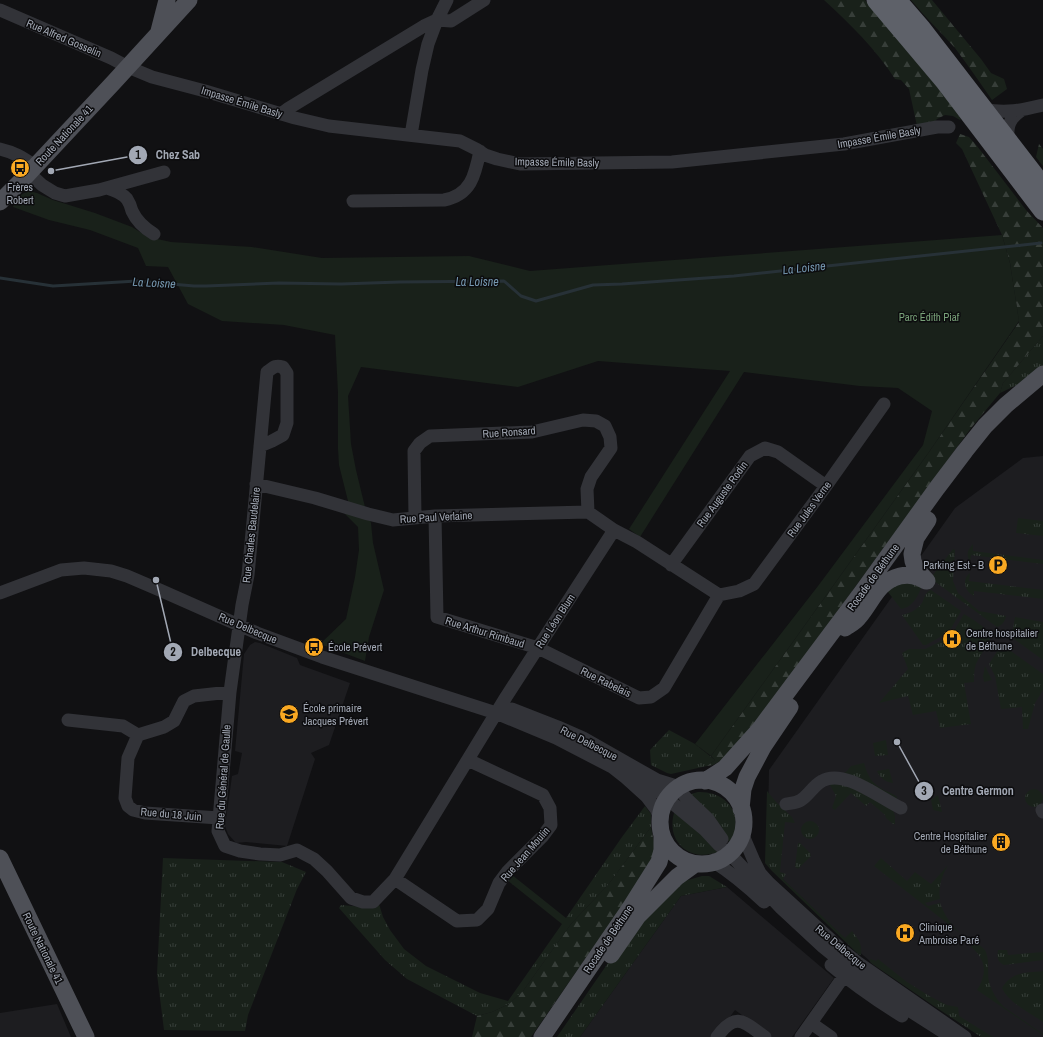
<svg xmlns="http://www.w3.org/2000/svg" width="1043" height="1037" font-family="'Archivo Narrow',sans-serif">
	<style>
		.built { fill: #1d1d20 }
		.grass { fill: url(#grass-tufts) }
		.forest { fill: url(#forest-firs) }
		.green { fill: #19211a }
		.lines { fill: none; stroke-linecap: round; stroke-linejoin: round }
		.stream { stroke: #273137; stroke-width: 3 }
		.minor { stroke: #323338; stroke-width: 13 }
		.major { stroke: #4e5057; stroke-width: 17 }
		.highway { stroke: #5e6169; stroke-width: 19 }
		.labels { text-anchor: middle; stroke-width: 3; stroke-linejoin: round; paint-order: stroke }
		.street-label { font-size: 11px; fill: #a2a8b4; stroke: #0c0c0e }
		.poi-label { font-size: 11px; fill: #a2a8b4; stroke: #0c0c0e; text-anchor: start }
		.park-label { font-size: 11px; fill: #78a078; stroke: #0c0c0e }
		.water-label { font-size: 12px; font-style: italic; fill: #7698b1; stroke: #0c0c0e }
		.leader { fill: none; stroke: #a2a8b4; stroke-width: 1.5 }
		.callout-dot { fill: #a2a8b4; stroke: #0c0c0e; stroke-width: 1.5 }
		.mark-label { font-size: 12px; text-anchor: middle; font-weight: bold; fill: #111 }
		.callout-label { font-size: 12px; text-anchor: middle; font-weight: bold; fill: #a2a8b4; stroke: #0c0c0e; stroke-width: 3; stroke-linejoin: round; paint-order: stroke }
	</style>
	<defs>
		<pattern id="grass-tufts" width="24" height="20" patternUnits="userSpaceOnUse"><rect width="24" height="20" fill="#19211a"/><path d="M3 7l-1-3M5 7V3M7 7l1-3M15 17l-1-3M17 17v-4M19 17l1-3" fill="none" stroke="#373e39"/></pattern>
		<pattern id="forest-firs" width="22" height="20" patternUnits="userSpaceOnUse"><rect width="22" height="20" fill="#19211a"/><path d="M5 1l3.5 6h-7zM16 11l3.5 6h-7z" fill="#373e39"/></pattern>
	</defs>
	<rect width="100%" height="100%" fill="#111113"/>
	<!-- built -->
	<path class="built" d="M1043,456v581h-58l-114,-75 -22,-19 -82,-79 2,-94 186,-262 68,-50z
		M255,642l5,1 37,15 3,7 50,18 -21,62 -18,8 4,6 -28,87 -41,-4 -10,1 -8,-9 -3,-8 7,-50 6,-2 4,-21 -7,-2 9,-97 6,-9z
		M727,887l107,91 -42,59h-20l-37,-27 -20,27h-135l101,-141z
		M57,1004l14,33h-71v-24z"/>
	<!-- grass -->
	<path class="grass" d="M1043,336v31l-22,16 -21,10 3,-10z
		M1018,518l25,3v15l-27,-3z
		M973,544v7l70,9v4l-72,-9 -1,7c-4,-8 -3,-11 3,-18z
		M953,549l2,1 -2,31 5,12 21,18 27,5c-1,6 -4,9 -9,11l-63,-46 -1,-6z
		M970,573l-1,8 74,9v9l-69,-8v5c-9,-4 -13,-17 -4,-23z
		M898,581l25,3c-5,11 -9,23 -22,25l-16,-21z
		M931,590l30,21 -12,21 -23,13h-3l-21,-30c8,-2 15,-5 20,-12 3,-6 3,-11 9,-13z
		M964,614c5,3 23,14 25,19 4,8 -10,23 -13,31 -2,6 -2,12 -2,18l-10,1 7,41 -31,4 -4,-17 -23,4 -5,-19 -29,7 29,-34 -6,-16 7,-4h16l26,-13z
		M1015,617l28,5v38l-29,-21 -2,-5z
		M1002,648h3l3,1 35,25v16l-8,13 -7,26h-5l-1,-22 -21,2 -6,-33 -6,-12 9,-14z
		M985,666l7,14 -8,2 -1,-6z
		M669,730l26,14 20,16 -8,6 -36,8 -4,-1 -16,-8 -1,-15z
		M886,740l2,15 -13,1 -2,-13z
		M864,763c4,14 8,21 22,28 4,2 8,3 11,6v3l-58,-24 7,-4 5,-6z
		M889,769l4,14c-8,-1 -13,-5 -16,-12z
		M841,782l52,28 2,6v8h-2l-7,-6 -1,-3 -15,-13 -4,4 -15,-13 -16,17 -3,-2 4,-12 -7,-13z
		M1025 798a9 9 0 1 1 18 0a9 9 0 1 1-18 0Z
		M767,791l10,12 15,14 3,6 -10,-1 -5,50 6,2 -3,5 62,59 7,-7c7,9 10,12 9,24l-3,-1 -86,-83 -7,-8z
		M698,792c21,-1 41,13 37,36 0,6 -3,10 -5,15l-39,-49z
		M938,795l4,17 -9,-2 -2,-10z
		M645,806l6,8v13l-43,58 -22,23 -15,16 -48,67 -14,13 -17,8 -15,4 -70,-37 -22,-19 -46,-52 2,-3 23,2 15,-3 4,13 7,13 14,19 22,17 54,27 28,8 54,-77 -55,-44 5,-5 54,43 56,-81z
		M675,810l45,41c-30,13 -56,-10 -45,-41z
		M801 830a9 9 0 1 1 18 0a9 9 0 1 1-18 0Z
		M798,843h2l10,10 1,3 -13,13 -3,-2z
		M163,858l119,4 24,10 -9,17 -49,126 -3,16 -81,-1 -7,-56z
		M881,858l26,23 8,-9 16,12 17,-19c-6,11 -10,22 -8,34l-15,4 3,3 12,-3c6,15 10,20 21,31l-87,-68z
		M702,876h7l18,11 -46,9 -101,141h-23l51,-74 46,-53 31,-29z
		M975,942c3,2 7,5 10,8 5,9 2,22 4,32 3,10 8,18 15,25l39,27v1l-66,-45c10,-16 10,-30 -6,-43z
		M998,950h9l1,5 35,-3v8l-39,5c-7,-3 -7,-8 -6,-15z
		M871,959l5,2 2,-2 29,23 24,15 16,8 11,2 1,9 34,21h-12l-47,-31 -63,-43 -2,-3z
		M1043,971v51c-13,-9 -34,-19 -41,-34 10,-17 24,-15 41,-17z"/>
	<!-- forest -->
	<path class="forest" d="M824,0h41l76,91 20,28 -1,1 -7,-4 -8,-1 -8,4 -6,6 -14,1 -8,-37 -8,-9 -6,-1c-19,-30 -45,-55 -71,-79z
		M911,0h21l49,59 10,14 13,6 3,10 -15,11c-12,-17 -24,-35 -37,-52 -14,-16 -30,-31 -44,-48z
		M960,134l9,3 8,9 49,64 17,18v108l-40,47 -3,10 -29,35 -151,207 -90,121 -17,9 -6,1 8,-6 -4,-4 218,-304 90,-130 -9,-59 -8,-28 -40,-86 -6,-6z
		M1039,144l4,5v17l-7,-9z
		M651,827l5,26 -13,25 -49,68 -63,91h-59l5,-21 15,-4 17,-8 14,-13 48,-67 15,-16 22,-23z"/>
	<!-- green -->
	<path class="green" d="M29,191l8,2 16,7 42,13 37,14 16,10 23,5 81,5 70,11 147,-2 61,15 472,-36 8,28 9,58 -90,131 -218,304 -16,-12 123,-158 105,-141 9,-34 -34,-23 -38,-2 -116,-14 -104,165 -11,-8 101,-158 -132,-10 -80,26 -157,-20 -13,29 3,48 5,26 9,37 6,16 2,20 11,47 -15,47 -4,24 -45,-17 26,-25 9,-42 4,-27 -1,-23 -17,-17 7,-9 -9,-36 -1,-16v-56l-3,-58 -51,-10 -62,-4 -34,-17 -20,-37 -22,-1 -8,-18 -48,-18 -41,-10 -36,-13c2,-8 9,-14 16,-16z"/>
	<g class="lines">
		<!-- stream -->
		<path class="stream" d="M0,278l53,8 84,-5 57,5h12l73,-3 62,1 59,-2 104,-1 17,15 15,5 57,-16 29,-1 112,-8 307,-33"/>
		<!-- minor -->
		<path class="minor" d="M0,10l111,48 17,9 24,10 53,14 90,27 34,8 131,15 16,8 9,6 12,4 23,5 152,-2 172,-18 93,-17h12
			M984,109c21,5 38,1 59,-4
			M281,114l8,-6 135,-82 13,-6 14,1 33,-21
			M411,135l11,-65 6,-26 9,-24 10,-20
			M1008,141c-1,-16 1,-22 14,-31
			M0,149c14,3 23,9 35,17
			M29,173l13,12 13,8 10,3 34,-6 65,-18
			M107,188c7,2 15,5 20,11 2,3 4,8 5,12 5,11 12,17 22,23
			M353,201l91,-1c27,-5 31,-25 36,-49
			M260,446l12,-5 11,-6 4,-12v-50l-4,-6c-8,-2 -9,0 -16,5l-19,203 -6,30 -12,87 -12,139 7,15 15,5 20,3 20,1 17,-5 17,9 13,12 24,27 12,4h10l22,-23 111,-182 108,-167
			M256,484l59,14 53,16 25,6 42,-4 153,-4 26,18 23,12 82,53
			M435,516l2,101 101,31 101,50 12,-1 13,-9 55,-93
			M415,517l-1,-66 6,-8 10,-7 102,-4 51,-12 13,1 9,5 5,11 1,11 -20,29 -4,12 1,23
			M671,565l79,-109 15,-8 13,4 48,34
			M0,593l61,-23 23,-2 27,3 16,5 35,15 95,42 65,24 174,56 60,25 56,29 14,11 21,19 9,12 4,9
			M719,595l20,-4 15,-7 72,-98 58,-82
			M496,713l16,-4 46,18 25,11 74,42 16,5 5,3 9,11 21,20 14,20
			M68,720l55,6 15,9
			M625,768l28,19 29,24 23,19 14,15 11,9 51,54 42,39 26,21 44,32 58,37
			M786,804c5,-1 11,-1 15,-4 8,-5 12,-14 21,-19 22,-13 59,18 79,27
			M1042,810l1,2
			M219,818l-74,-5 -12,-3 -5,-4 -3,-8 3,-40 10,-23 26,-8 10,-6 10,-20 10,-5 36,-4
			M742,833l12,28 6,12 9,10 72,66 16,13 108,75
			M714,862c19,12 34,25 50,40
			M395,879l62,42 20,-1 11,-11 11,-26 9,-12 34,-34 9,-12 -1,-17 -7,-13 -75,-35
			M831,965c22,19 47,36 71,51
			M811,1023l20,14
			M717,1037c19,-26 27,-15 48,0
			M801,1037l43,-61"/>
		<!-- major -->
		<path class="major" d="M159,31l8,-31
			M0,202l27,-27 87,-93 75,-82
			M927,581l-11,-12 -3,-8 -1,-7 4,-16 12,-18
			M845,628c4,-3 11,-6 14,-11 13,-15 19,-36 41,-41 10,-2 17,0 26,5
			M660 822a42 42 0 1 1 84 0a42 42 0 1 1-84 0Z
			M705,781l11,-7 9,-6 34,-38 103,-138 75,-104 28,-37 20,-25 21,-21 37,-31
			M741,809l2,-20 4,-12 16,-30 27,-40
			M0,858l86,179
			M611,955l27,-39 39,-39 18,-13
			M542,1037l88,-129 29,-46 3,-12v-14"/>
		<!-- highway -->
		<path class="highway" d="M876,0l33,39 36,43 98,129
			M897,0l25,29 121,157"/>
	</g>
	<!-- icons -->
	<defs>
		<symbol id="bus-disc" viewBox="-11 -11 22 22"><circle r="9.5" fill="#f9a822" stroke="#0c0c0e"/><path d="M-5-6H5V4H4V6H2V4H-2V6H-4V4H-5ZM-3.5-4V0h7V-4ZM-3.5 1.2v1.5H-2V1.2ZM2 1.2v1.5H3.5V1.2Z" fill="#111"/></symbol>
		<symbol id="parking-disc" viewBox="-11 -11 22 22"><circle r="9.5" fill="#f9a822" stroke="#0c0c0e"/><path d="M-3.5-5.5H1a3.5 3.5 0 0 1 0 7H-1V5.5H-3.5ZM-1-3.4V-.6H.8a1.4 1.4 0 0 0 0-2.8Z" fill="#111"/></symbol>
		<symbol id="hospital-disc" viewBox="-11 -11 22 22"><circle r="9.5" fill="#f9a822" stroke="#0c0c0e"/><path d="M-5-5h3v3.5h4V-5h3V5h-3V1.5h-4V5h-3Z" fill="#111"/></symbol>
		<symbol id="school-disc" viewBox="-11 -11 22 22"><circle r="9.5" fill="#f9a822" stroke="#0c0c0e"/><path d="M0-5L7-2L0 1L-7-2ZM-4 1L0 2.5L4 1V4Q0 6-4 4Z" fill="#111"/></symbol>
		<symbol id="building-disc" viewBox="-11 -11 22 22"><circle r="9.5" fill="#f9a822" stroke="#0c0c0e"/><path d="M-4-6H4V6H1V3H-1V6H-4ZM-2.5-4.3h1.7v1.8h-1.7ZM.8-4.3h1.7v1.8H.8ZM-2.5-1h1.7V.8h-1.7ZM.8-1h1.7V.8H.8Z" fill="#111"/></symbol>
	</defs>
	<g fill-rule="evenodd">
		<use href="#bus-disc" x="9" y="157" width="22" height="22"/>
		<use href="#parking-disc" x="987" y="554" width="22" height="22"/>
		<use href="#hospital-disc" x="941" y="628" width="22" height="22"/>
		<use href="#bus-disc" x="303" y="636" width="22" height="22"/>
		<use href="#school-disc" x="278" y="703" width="22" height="22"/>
		<use href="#building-disc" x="990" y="831" width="22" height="22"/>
		<use href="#hospital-disc" x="894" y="922" width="22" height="22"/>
	</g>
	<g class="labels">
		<!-- street labels -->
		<g class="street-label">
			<text transform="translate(64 38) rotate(23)" y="4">Rue Alfred Gosselin</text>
			<text transform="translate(242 102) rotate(17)" y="4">Impasse Émile Basly</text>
			<text transform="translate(64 135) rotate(-47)" y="4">Route Nationale 41</text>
			<text transform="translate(879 137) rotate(-10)" y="4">Impasse Émile Basly</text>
			<text transform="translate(557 162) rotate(1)" y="4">Impasse Émile Basly</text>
			<text transform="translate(509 432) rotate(-4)" y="4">Rue Ronsard</text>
			<text transform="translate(722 494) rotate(-54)" y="4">Rue Auguste Rodin</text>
			<text transform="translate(809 509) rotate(-54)" y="4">Rue Jules Verne</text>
			<text transform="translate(436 517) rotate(-3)" y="4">Rue Paul Verlaine</text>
			<text transform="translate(251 535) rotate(-84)" y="4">Rue Charles Baudelaire</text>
			<text transform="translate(873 577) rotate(-54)" y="4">Rocade de Béthune</text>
			<text transform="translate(555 621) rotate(-57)" y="4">Rue Léon Blum</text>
			<text transform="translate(248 628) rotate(23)" y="4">Rue Delbecque</text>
			<text transform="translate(485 632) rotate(17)" y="4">Rue Arthur Rimbaud</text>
			<text transform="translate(606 682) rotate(26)" y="4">Rue Rabelais</text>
			<text transform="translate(589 743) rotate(27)" y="4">Rue Delbecque</text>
			<text transform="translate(223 777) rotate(-86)" y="4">Rue du Général de Gaulle</text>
			<text transform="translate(171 814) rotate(5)" y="4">Rue du 18 Juin</text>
			<text transform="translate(525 854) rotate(-49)" y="4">Rue Jean Moulin</text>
			<text transform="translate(608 939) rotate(-56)" y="4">Rocade de Béthune</text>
			<text transform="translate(841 947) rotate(40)" y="4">Rue Delbecque</text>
			<text transform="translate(43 948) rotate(64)" y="4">Route Nationale 41</text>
		</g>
		<!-- poi labels -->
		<g class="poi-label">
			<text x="20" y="191" text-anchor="middle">Frères<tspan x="20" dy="13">Robert</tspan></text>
			<text x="984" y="569" text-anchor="end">Parking Est - B</text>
			<text x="966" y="637">Centre hospitalier<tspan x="966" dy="13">de Béthune</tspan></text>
			<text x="328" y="651">École Prévert</text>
			<text x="303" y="712">École primaire<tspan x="303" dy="13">Jacques Prévert</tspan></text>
			<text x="987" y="840" text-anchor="end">Centre Hospitalier<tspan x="987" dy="13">de Béthune</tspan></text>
			<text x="919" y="931">Clinique<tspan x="919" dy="13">Ambroise Paré</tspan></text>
		</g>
		<!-- park labels -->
		<g class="park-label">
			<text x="929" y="321">Parc Édith Piaf</text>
		</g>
		<!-- water labels -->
		<g class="water-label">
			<text transform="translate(804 268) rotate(-6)" y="4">La Loisne</text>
			<text x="477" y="286">La Loisne</text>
			<text transform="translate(154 283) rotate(3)" y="4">La Loisne</text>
		</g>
	</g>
	<!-- callouts -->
	<path class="leader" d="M51 171L138 155M156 580L173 652M897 742L924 791"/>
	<g class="callout-dot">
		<circle cx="51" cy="171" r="4"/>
		<circle cx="156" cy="580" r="4"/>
		<circle cx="897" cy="742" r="4"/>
		<circle cx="138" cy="155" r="10"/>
		<circle cx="173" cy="652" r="10"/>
		<circle cx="924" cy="791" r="10"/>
	</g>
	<g class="mark-label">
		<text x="138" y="159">1</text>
		<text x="173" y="656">2</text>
		<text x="924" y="795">3</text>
	</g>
	<g class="callout-label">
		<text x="178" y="159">Chez Sab</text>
		<text x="216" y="656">Delbecque</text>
		<text x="978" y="795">Centre Germon</text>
	</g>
</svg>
